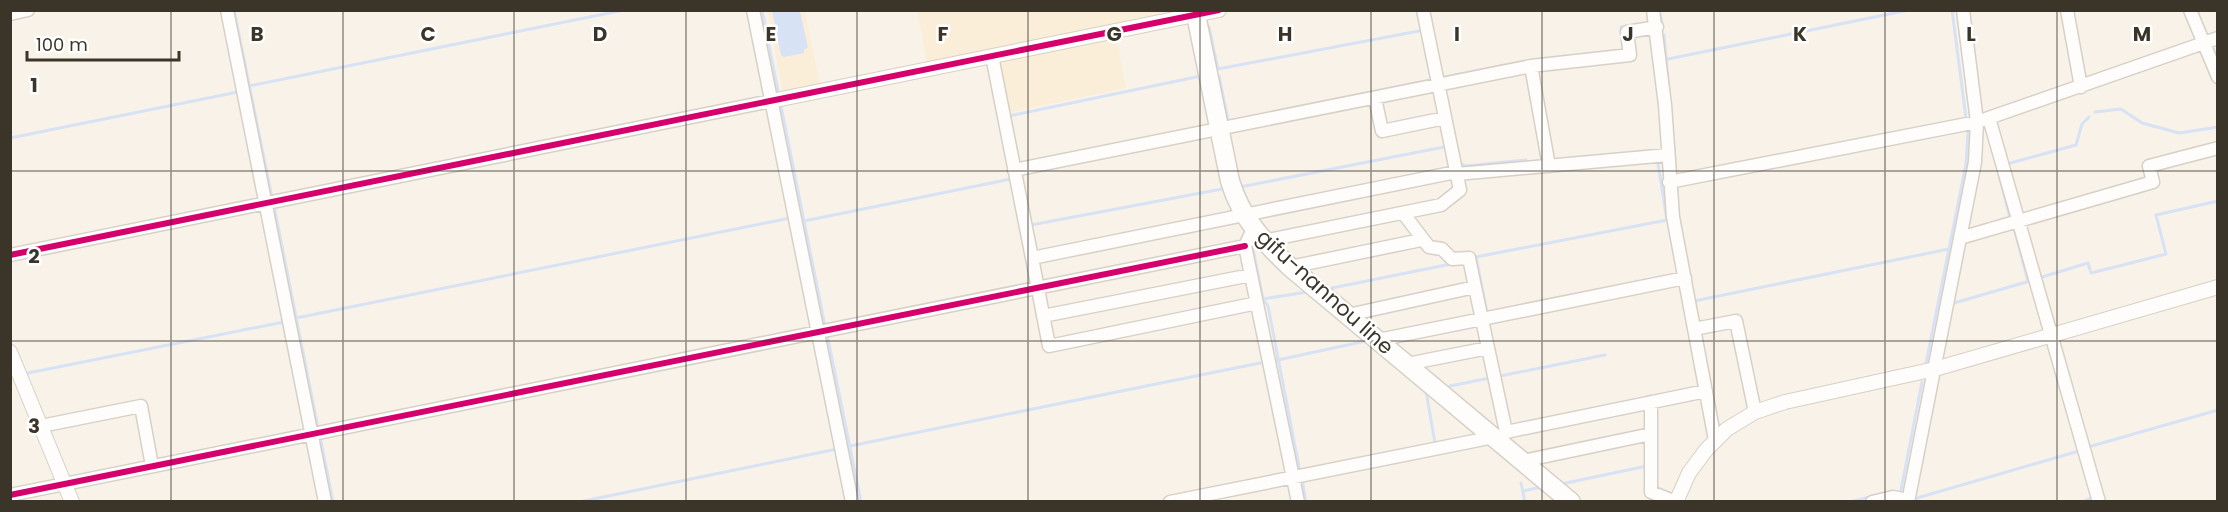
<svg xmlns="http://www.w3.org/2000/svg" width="2228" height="512" font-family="Poppins,sans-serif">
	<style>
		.built { fill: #faeed9 }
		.water { fill: #d8e2f5 }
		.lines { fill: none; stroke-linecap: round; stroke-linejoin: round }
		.stream { stroke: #d8e2f5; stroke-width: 3 }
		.minor-casing { stroke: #d6d0c6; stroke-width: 15 }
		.tertiary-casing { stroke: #d6d0c6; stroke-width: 16 }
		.primary-casing { stroke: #d6d0c6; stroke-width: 21 }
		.minor { stroke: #fefdfc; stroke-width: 12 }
		.tertiary { stroke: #fefdfc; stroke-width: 14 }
		.primary { stroke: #fefdfc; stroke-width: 18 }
		.cycleway-casing { stroke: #fff; stroke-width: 10 }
		.cycleway { stroke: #d6006c; stroke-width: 6 }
		.grid { fill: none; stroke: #3b3529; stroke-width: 1.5; stroke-opacity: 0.55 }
		.labels { text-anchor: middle; stroke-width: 5; stroke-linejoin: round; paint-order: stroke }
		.street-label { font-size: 21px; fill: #3b3529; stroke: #fff }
		.grid-label { font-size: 20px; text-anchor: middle; font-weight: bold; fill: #3b3529; stroke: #fff; stroke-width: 5; stroke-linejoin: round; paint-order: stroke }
	</style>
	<rect width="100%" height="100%" fill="#f8f2e8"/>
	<!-- built -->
	<path class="built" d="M917,10l269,1 -259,52z
		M767,11h38l15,73 -37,8z
		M1116,36l10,52 -120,25 -8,-53z"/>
	<!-- water -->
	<path class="water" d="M772,11h28l8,37 -4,1v4l-20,4 -3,-2z"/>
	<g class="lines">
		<!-- stream -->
		<path class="stream" d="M234,10l38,188
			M762,10l16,81
			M1659,10l3,13
			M1952,10l14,108
			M1209,27l9,42 201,-38
			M1664,35l11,125
			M1619,50h4l-2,-23h6
			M1668,59l241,-49
			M1219,76l9,44
			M249,86l375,-76
			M781,106l44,220
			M2095,112l26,-3 21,14 37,10 39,-6
			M1010,119l-1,-3 192,-40
			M10,138l228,-46
			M1460,163l5,3 61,-6
			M2007,164l69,-19 6,-21 7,-7
			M1997,167l13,51
			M1240,187l204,-40
			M274,206l44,222
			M804,221l207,-42
			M1031,225l191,-36
			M2014,228l14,53
			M1253,249l10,50 5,7 32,166
			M2039,278l49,-15 3,10 75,-19 -10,-39 62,-14
			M1332,288l119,-24
			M1263,299l44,-7
			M1694,301l255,-52
			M1954,303l76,-22
			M1487,313l-11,-56 191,-37 -9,-56
			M296,318l494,-100
			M827,334l34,168
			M1273,361l93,-20
			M1926,363l40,-199 2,-33
			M28,373l256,-51
			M1500,376l105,-21
			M1450,386l40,-8
			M1426,391l9,52
			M320,436l13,66
			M850,446l415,-84
			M2088,447l130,-37
			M1302,479l4,23
			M1521,483l4,19
			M1561,484l86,-18
			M1523,491l19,-4
			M1900,495l22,-113
			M1917,498l162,-47
			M579,502l258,-53
			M1850,502l20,-5
			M2082,502l11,-5"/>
		<defs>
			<path id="minor" d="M227,10l98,492
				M753,10l99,492
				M1653,10l12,95 8,112 42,223
				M2067,10l14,77
				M2190,10l28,67
				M10,14l18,-4
				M992,56l40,202
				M1531,66l99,-11 -3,-23 30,-5
				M1375,98l7,33 63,-13
				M1989,118l110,384
				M1014,170l517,-104 18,100
				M1457,174l211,-19
				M1669,182l308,-60 241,-84
				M1403,213l26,34 13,2 10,10 17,-1 6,29
				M1253,229l-8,17 53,256
				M1960,238l193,-56 -4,-16 69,-18
				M1263,241l178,-36 19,-15 -37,-180
				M10,255l761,-154
				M1290,267l131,-27
				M1257,303l-208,43 -17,-88 424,-86
				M1348,315l127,-28 31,145 -7,9
				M1043,316l208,-41
				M1694,329l42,-8 19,91
				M1378,340l307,-62
				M1407,364l81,-16
				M1651,402v90l25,10
				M41,426l100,-20 11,60
				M1506,432l200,-41
				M1523,461l128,-27
				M10,495l1235,-249
				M1170,502l324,-65
				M1872,502l21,-5 15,3
				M1908,502l67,-340 2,-40 -14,-112"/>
			<path id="tertiary" d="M771,101l448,-91
				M10,352l62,150
				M1676,502l13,-29 17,-23 21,-21 28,-17 30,-10 150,-33 283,-82"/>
			<path id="primary" d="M1195,10l35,171c11,37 33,60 60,86l281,235"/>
		</defs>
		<!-- minor casing -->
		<use href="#minor" class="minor-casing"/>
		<!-- tertiary casing -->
		<use href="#tertiary" class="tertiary-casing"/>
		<!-- primary casing -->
		<use href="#primary" class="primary-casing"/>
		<!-- minor -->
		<use href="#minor" class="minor"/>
		<!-- tertiary -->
		<use href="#tertiary" class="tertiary"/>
		<!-- primary -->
		<use href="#primary" class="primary"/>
		<defs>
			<path id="cycleway" d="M10,255l1209,-245
				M10,495l1235,-249"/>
		</defs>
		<!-- cycleway casing -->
		<use href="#cycleway" class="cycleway-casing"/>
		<!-- cycleway -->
		<use href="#cycleway" class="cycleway"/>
	</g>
	<!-- grid -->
	<path class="grid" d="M171,10v492M343,10v492M514,10v492M686,10v492M857,10v492M1028,10v492M1200,10v492M1371,10v492M1542,10v492M1714,10v492M1885,10v492M2057,10v492M10,171h2208M10,341h2208"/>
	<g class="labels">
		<!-- street labels -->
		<g class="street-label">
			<text transform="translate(1325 292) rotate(42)" y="7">gifu-nannou line</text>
		</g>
	</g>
	<g class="grid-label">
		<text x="257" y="41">B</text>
		<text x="428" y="41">C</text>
		<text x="600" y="41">D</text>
		<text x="771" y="41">E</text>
		<text x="943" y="41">F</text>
		<text x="1114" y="41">G</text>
		<text x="1285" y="41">H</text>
		<text x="1457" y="41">I</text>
		<text x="1628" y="41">J</text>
		<text x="1800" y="41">K</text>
		<text x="1971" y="41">L</text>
		<text x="2142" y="41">M</text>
		<text x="34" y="92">1</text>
		<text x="34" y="263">2</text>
		<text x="34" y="433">3</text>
	</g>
	<!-- border -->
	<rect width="2228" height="512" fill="none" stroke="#3b3529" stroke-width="24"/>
	<!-- scale -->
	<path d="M27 51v9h152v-9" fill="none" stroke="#3b3529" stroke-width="3"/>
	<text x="36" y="51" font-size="18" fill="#3b3529" stroke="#ffffff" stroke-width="4.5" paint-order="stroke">100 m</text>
</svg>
